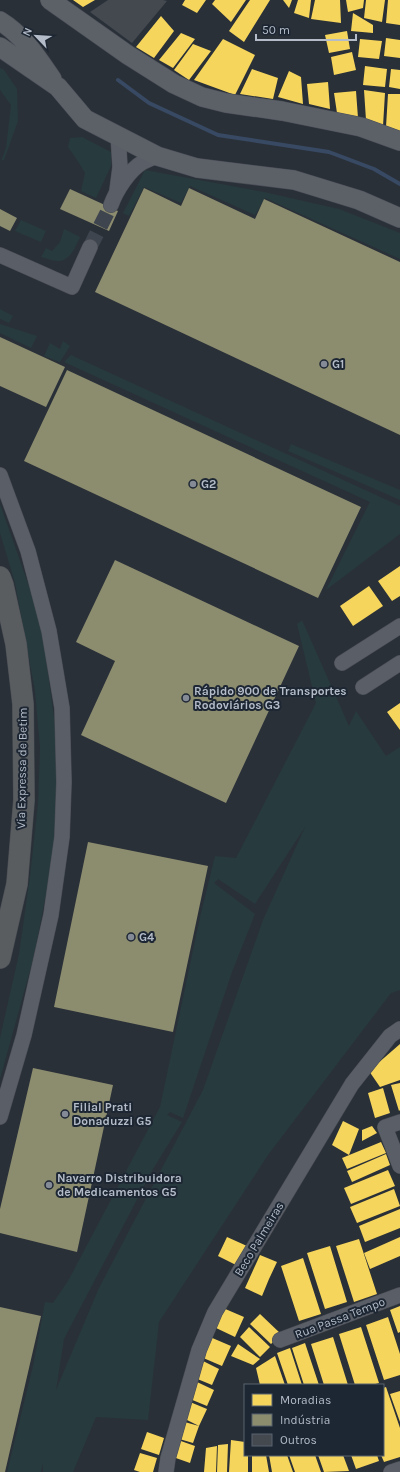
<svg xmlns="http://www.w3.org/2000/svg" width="400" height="1472" font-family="Karla,sans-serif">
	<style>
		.green { fill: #273a3e; fill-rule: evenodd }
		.homes { fill: #f6d55c }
		.industry { fill: #8c8c6e }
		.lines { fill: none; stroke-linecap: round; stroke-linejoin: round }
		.stream { stroke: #384963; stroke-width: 4 }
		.building { fill: #444950 }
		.minor-tunnel { stroke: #3f454e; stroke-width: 15; stroke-dasharray: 15 8; stroke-linecap: butt }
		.minor-casing { stroke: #484c53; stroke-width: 16 }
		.major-casing { stroke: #484c55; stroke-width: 20 }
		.highway-casing { stroke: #474c53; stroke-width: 22 }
		.minor { stroke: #5a5e66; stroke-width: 15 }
		.major { stroke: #5c6168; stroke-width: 19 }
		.highway { stroke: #5a5d60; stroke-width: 21 }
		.poi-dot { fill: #848b96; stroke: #1d2633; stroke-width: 1.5 }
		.labels { text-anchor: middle; stroke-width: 4; stroke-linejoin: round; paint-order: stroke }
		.poi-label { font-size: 12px; font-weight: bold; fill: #b4bcc9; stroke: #1d2633; text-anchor: start }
		.street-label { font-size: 12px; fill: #b4bcc9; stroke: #1d2633 }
	</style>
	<rect width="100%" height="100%" fill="#2a3038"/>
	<!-- green -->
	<path class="green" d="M0,68l4,2 13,19 1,32 -14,39h-3l-1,4 6,-16 5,-43 -11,-15z
		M82,137l29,15v14l-15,32 -15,-7 4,-18 -6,-10 -11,-16 2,-9z
		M145,170l119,22 75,17 61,24v26l-135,-61 -10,17 -65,-29 -9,17 -37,-16 -15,29 -6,-3z
		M21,220l25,11 -5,11 -26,-11z
		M64,229l16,8c-4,9 -10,25 -23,24 -5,0 -11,-3 -16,-4l5,-9 6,3 8,-9z
		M0,309l13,7 -4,7 -9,-4z
		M0,324l37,12 -6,12 -31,-15z
		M63,341l7,5 -10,16 -16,-6 6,-13 10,6z
		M71,355l329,151v28l-74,56 44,-88 -306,-140z
		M291,444l109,46v10l-112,-49z
		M0,504l41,116 15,113v109l-22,114 -34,123v-41l19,-84 11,-78 8,-72 2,-56 -5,-57 -20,-108 -15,-50z
		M302,620l47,106 7,-15 30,45 14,-9v243l-9,3 -123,162 -109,167 -11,98 -52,-3 -23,55h-30v-9l-2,9h-34l26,-106 12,-64 8,1 15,-22 92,-174 40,-190 15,-61 21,2 80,-155 -19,-79zM305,827l-42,93 -60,170 -104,198 -43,102 8,-51 89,-170 29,-47 -15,-7 3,-3 13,6 49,-146 23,-58 -41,-31 4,-4 37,25z"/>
	<!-- homes -->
	<path class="homes" d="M73,0h22l-12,7z
		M185,0h21l-9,13 -15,-8z
		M215,0h31l-15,22 -19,-18z
		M250,0h20l-26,42 -15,-11z
		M283,0h9l-3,8z
		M298,0h13l-2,18 -15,-5z
		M315,0h25l1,23 -30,-4z
		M346,0h18l-1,8 -15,4z
		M366,0h19l-3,22 -18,-4z
		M388,0h12v25l-14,-2z
		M353,13l20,12v8l-22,-2z
		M161,16l13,15 -20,27 -18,-11z
		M347,31l3,18 -21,4 -4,-18z
		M181,33l14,6 -22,29 -14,-8z
		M386,38l14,2v18l-16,-2z
		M223,39l32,16 -20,40 -41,-15z
		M360,39l22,2 -3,18 -21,-2z
		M193,44l18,7 -22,29 -15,-10z
		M352,52l4,18 -22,5 -3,-18z
		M365,66l22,3 -2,18 -22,-2z
		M252,69l26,9 -5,21 -33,-5z
		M391,69l9,1v19l-11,-2z
		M289,71l12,6 2,27 -25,-7z
		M328,82l2,27 -21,-5 -2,-20z
		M364,90l21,3 -2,33 -17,-6z
		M356,91l2,27 -21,-5 -3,-20z
		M388,94h12v38l-14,-5z
		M400,566v30l-8,5 -14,-20z
		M369,586l14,20 -30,20 -13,-20z
		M400,703v27l-13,-18z
		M400,1044v36l-20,7 -11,-16z
		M400,1083v27l-1,1 -8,-26z
		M383,1088l7,25 -15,5 -7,-25z
		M343,1121l16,8 -10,26 -17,-10z
		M372,1126l5,7 -15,8v-11z
		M381,1142l5,11 -39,16 -5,-11z
		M386,1154l4,11 -38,17 -5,-11z
		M388,1170l7,16 -44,18 -7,-16z
		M394,1189l6,17 -43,17 -7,-16z
		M400,1209v19l-35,14 -6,-16z
		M227,1237l20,9 -9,20 -20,-10z
		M400,1237v19l-30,13 -6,-16z
		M359,1239l18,55 -23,8 -18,-56z
		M330,1246l17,56 -22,7 -18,-56z
		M260,1255l17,7 -8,17 -6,-3 6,3 -7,17 -17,-8z
		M303,1258l18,56 -22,7 -18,-55z
		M400,1306v26l-2,1 -8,-23z
		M223,1308l21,9 -9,20 -21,-10z
		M260,1314l21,20 -10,10 -21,-20z
		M388,1317l12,37v21l-16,5 -18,-55z
		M249,1327l21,20 -10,10 -20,-20z
		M361,1327l18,56 -7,2h-17l-16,-51z
		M210,1337l21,9 -9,20 -21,-9z
		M333,1337l15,48h-24l-13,-41z
		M305,1343l14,42h-15l-12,-37z
		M238,1344l22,15 -7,6 -22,-9z
		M290,1348l12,37h-14l-11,-32z
		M275,1356l10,29h-25l-4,-17z
		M203,1361l16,8 -7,16 -17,-7z
		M197,1382l17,8 -7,16 -17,-7z
		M386,1387l14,41v29l-16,5 -3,-7h2v-67z
		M400,1391v31l-10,-28z
		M190,1402l17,7 -8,17 -16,-8z
		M181,1421l18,5 -6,17 -17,-5z
		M147,1432l17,6 -5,17 -18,-6z
		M178,1440l17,6 -5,17 -17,-6z
		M231,1440l14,2v13h3v17h-19z
		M228,1444l-1,28h-10l1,-27z
		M217,1446l-1,26h-12l2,-24z
		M140,1453l17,5 -4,14h-13l-6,-2z
		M252,1455h14l3,17h-17z
		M269,1455h18l6,17h-21z
		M289,1455h26l6,17h-26z
		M318,1455h25l6,16 -25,1z
		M351,1455h26l2,6 -23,8z"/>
	<!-- industry -->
	<path class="industry" d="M144,188l37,18 8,-18 66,31 9,-20 136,63v173l-305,-143z
		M70,189l48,22 -9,20 -49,-22z
		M0,209l17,9 -7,13 -10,-5z
		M0,337l65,30 -19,40 -46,-21z
		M67,370l294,137 -43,91 -294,-137z
		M115,560l184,86 -73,157 -145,-68 34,-74 -39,-19z
		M88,842l120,24 -35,166 -119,-25z
		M33,1068l80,17 -36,167 -77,-19v-24z
		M0,1307l41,9 -36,156h-5z"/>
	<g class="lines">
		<!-- stream -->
		<path class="stream" d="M118,80l31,23 69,32 111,17 45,17 26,15"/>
	</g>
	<!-- building -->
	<path class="building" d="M108,0h55l4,1 -35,42 -42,-31z"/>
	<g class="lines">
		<!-- minor-tunnel -->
		<path class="minor-tunnel" d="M90,247l21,-42"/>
		<defs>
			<path id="minor" d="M117,190l3,-23 -2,-32
				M111,205c5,-14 18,-35 32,-43 4,-2 9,-4 14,-6
				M0,255l72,32 18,-40
				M0,475l28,76 21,80 13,77 2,74 -2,55 -11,78 -27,120 -24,82
				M342,663l58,-37
				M363,687l37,-24
				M400,1122l-15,5 15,39
				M280,1340l120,-45
				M166,1472l2,-14 31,-108 16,-38 137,-228 38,-48 10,-7
				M391,1472l9,-3"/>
			<path id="major" d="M50,0l78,55 46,29 28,13 24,6 56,8 79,16 39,14
				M0,21c23,14 37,36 52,58
				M0,47l58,40 27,32 72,37 40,12 97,12 65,20 41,18"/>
			<path id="highway" d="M0,577l3,8 13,59 7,60 1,96 -7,84 -17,74"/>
		</defs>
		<!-- minor casing -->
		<use href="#minor" class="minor-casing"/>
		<!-- major casing -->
		<use href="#major" class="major-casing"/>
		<!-- highway casing -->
		<use href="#highway" class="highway-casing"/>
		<!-- minor -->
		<use href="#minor" class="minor"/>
		<!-- major -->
		<use href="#major" class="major"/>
		<!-- highway -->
		<use href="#highway" class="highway"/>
	</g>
	<!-- markers -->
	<g class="poi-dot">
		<circle cx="324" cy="364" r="4"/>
		<circle cx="193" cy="484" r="4"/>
		<circle cx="186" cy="698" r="4"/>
		<circle cx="131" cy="937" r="4"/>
		<circle cx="65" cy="1114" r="4"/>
		<circle cx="49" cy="1185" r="4"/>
	</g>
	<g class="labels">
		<!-- poi labels -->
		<g class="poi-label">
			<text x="332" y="368">G1</text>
			<text x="201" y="488">G2</text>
			<text x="194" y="695">Rápido 900 de Transportes<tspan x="194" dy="14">Rodoviários G3</tspan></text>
			<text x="139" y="941">G4</text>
			<text x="73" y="1111">Filial Prati<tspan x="73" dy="14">Donaduzzi G5</tspan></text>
			<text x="57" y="1182">Navarro Distribuidora<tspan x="57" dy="14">de Medicamentos G5</tspan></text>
		</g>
		<!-- street labels -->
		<g class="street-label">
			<text transform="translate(22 768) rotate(-89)" y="4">Via Expressa de Betim</text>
			<text transform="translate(259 1239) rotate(-59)" y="4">Beco Palmeiras</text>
			<text transform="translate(340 1318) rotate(-21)" y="4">Rua Passa Tempo</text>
		</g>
	</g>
	<!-- legend -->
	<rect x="244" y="1384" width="140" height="72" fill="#1d2633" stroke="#59626f"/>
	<rect x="252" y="1394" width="20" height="12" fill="#f6d55c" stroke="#59626f"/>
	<text x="280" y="1404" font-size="12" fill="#b4bcc9">Moradias</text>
	<rect x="252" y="1414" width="20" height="12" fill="#8c8c6e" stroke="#59626f"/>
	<text x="280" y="1424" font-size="12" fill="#b4bcc9">Indústria</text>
	<rect x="252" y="1434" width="20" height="12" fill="#444950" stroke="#59626f"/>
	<text x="280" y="1444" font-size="12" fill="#b4bcc9">Outros</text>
	<!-- north arrow -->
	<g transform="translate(36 36) rotate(295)" stroke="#1d2633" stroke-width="3" paint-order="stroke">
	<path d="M0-3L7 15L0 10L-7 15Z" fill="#b4bcc9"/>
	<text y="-6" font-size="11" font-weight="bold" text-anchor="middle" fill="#b4bcc9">N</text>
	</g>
	<!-- scale -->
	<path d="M256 34v6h100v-6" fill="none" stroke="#b4bcc9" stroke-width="2"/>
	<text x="262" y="34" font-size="12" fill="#b4bcc9" stroke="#1d2633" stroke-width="3" paint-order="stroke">50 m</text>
</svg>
